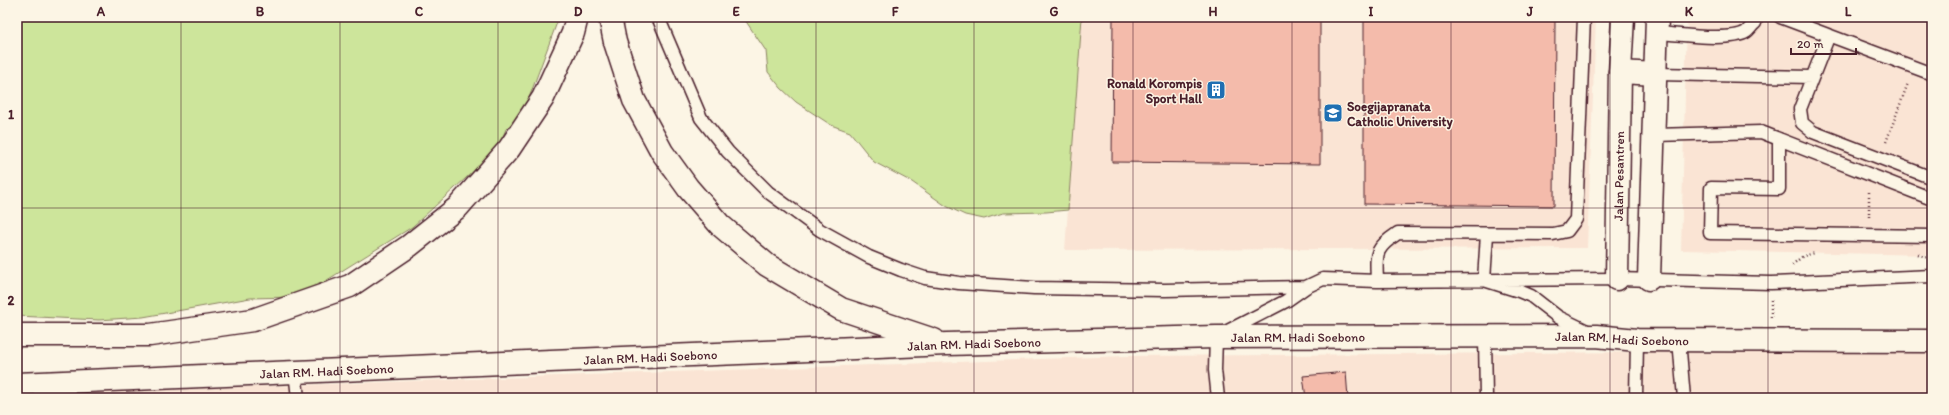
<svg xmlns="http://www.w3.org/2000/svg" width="1949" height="415" font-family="Itim,sans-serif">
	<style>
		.built { fill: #fae4d4 }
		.green { fill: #cde59b; stroke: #8c8263 }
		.building { fill: #f4bbab; stroke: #4a1f2b }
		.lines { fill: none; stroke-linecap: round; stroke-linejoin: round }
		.lane-casing { stroke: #4a1f2b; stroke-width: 15 }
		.street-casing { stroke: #4a1f2b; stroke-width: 25 }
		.primary-casing { stroke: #4a1f2b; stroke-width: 25 }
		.path { stroke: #4a1f2b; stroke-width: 2.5; stroke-dasharray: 1 3; stroke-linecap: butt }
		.lane { stroke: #fcf5e5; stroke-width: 12 }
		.street { stroke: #fcf5e5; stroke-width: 22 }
		.primary { stroke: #fcf5e5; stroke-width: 22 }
		.grid { fill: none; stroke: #4a1f2b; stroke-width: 1; stroke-opacity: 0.55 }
		.labels { text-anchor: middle; stroke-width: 3; stroke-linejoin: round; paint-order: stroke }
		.poi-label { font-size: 13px; font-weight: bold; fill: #4a1f2b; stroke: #fcf5e5; text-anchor: end }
		.street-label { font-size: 13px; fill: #4a1f2b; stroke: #fcf5e5 }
		.neatline { fill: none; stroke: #4a1f2b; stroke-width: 1.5 }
		.grid-label { font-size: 13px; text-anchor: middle; font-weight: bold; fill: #4a1f2b }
	</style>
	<rect width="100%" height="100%" fill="#fcf5e5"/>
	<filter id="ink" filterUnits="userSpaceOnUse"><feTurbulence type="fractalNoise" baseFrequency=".025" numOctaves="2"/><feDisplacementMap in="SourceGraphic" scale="8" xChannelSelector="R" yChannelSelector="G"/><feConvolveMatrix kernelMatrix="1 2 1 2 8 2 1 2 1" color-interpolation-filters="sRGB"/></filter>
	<g filter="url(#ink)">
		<!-- built -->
		<path class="built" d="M1082,17h514l-9,231 -522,2z
			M1687,17h245v238l-251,-5z
			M1932,350v48h-1915v-3l1110,-39z"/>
		<!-- green -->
		<path class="green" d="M17,17h542l-30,81 -9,17 -14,14 -8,20 -86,78 -88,55 -29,15 -45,1 -107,19 -44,3 -82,-4z
			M743,17h339l-14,193 -22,2 -43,1 -19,6 -19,-4 -19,-9 -34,-24 -38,-20 -24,-30 -19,-7 -35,-23 -15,-14 -13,-16 -2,-21z"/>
		<!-- building -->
		<path class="building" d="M1113,17h207v147l-208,-2z
			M1364,17h191l-1,189 -190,-2z
			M1346,372l2,26h-42l-3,-22z"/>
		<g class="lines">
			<defs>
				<path id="lane" d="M658,17l43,101 27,34 40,40 52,38 49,27 32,13 24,8 34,5 75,5 131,2 141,-3
					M1780,17l152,57
					M1657,33c20,1 73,9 89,-1 3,-2 6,-7 9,-9
					M1829,35l-29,74 2,14 11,9 119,46
					M1656,74l156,3
					M1655,135l106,-3 171,67
					M1779,139v50l-68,-1 -1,45 222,3
					M1487,234l-3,46 35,11 12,5 27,21 31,15
					M1377,281c-1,-28 -3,-32 21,-48l155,1 14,-3 9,-12 8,-202
					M1485,336l1,62
					M1679,340l5,58
					M295,371l3,27
					M1218,398l-3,-28 1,-33 70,-36 20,-14 17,-8 54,2 240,-2 154,4 161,-7
					M1636,398l1,-58"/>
				<g id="street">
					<path d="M1620,72l36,2"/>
					<path id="s1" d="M1617,279l3,-207 3,-55"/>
					<path d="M1649,279l8,-262"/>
				</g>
				<g id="primary">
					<path d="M610,17l5,25 19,58 28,52 26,36 32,37 47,40 74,44 93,31"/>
					<path d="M17,335h133l103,-15 97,-34 59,-40 49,-39 51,-58 34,-51 30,-65 4,-16"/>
					<path id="s2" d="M17,384l930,-40 269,-7 380,-1 41,4 295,1"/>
				</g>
			</defs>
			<!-- lane casing -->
			<use href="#lane" class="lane-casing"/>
			<!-- street casing -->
			<use href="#street" class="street-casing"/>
			<!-- primary casing -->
			<use href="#primary" class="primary-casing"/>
			<!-- path -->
			<path class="path" d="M1886,142l22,-59
				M1869,192v27
				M1918,254l10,4
				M1792,265l11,-9 12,-3
				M1771,300v19"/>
			<!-- lane -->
			<use href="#lane" class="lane"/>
			<!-- street -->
			<use href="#street" class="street"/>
			<!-- primary -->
			<use href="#primary" class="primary"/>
		</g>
	</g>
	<!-- grid -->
	<path class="grid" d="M181,17v381M340,17v381M498,17v381M657,17v381M816,17v381M974,17v381M1133,17v381M1292,17v381M1451,17v381M1610,17v381M1768,17v381M17,208h1915"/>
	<!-- icons -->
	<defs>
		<symbol id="building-square" viewBox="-11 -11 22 22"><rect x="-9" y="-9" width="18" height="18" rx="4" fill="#1f6fb2" stroke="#fcf5e5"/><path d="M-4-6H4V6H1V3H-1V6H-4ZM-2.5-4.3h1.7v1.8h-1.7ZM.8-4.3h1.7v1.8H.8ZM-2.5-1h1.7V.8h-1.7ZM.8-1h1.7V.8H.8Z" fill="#fff"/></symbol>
		<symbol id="university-square" viewBox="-11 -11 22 22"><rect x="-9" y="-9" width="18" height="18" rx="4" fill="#1f6fb2" stroke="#fcf5e5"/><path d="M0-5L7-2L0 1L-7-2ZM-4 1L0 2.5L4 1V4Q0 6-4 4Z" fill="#fff"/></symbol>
	</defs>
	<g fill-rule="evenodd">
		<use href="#building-square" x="1205" y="79" width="22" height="22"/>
		<use href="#university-square" x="1322" y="102" width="22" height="22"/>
	</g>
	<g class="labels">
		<!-- poi labels -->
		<g class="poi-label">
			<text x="1202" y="88">Ronald Korompis<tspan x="1202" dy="15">Sport Hall</tspan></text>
			<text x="1347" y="111" text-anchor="start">Soegijapranata<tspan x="1347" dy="15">Catholic University</tspan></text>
		</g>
		<!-- street labels -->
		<g class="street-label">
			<text dy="5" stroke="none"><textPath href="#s1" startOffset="103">Jalan Pesantren</textPath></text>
			<text dy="5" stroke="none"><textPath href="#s2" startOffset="1282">Jalan RM. Hadi Soebono</textPath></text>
			<text dy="5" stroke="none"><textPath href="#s2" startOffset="1606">Jalan RM. Hadi Soebono</textPath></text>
			<text dy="5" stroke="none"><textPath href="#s2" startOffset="958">Jalan RM. Hadi Soebono</textPath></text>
			<text dy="5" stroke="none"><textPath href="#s2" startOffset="634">Jalan RM. Hadi Soebono</textPath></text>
			<text dy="5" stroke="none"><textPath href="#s2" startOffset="310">Jalan RM. Hadi Soebono</textPath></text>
		</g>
	</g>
	<!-- margin -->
	<rect width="1949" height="415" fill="none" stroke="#fcf5e5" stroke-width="44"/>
	<!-- scale -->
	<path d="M1791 48v6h65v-6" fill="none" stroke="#4a1f2b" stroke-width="2"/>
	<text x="1797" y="48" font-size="12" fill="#4a1f2b" stroke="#fcf5e5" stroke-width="3" paint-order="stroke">20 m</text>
	<rect x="22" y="22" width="1905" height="371" class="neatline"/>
	<g class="grid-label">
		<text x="101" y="16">A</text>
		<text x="260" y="16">B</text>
		<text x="419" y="16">C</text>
		<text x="578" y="16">D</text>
		<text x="736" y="16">E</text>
		<text x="895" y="16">F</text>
		<text x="1054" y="16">G</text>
		<text x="1213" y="16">H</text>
		<text x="1371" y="16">I</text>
		<text x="1530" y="16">J</text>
		<text x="1689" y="16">K</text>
		<text x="1848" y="16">L</text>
		<text x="11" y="119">1</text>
		<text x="11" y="305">2</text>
	</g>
</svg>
